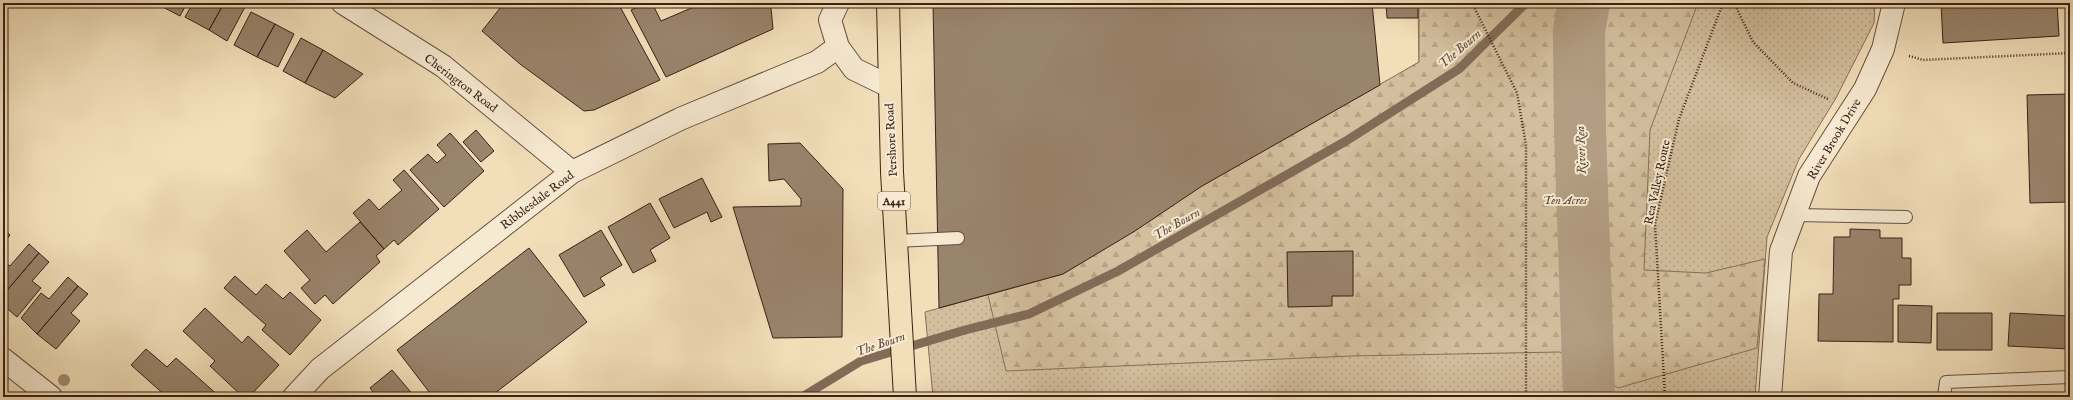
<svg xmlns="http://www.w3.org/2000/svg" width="2073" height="400" font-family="'IM FELL English',serif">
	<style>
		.green { fill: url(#green-dots); stroke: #86705a }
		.forest { fill: url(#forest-firs); stroke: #86705a }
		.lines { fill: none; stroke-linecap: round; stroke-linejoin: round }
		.stream { stroke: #826c58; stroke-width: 9 }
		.river { stroke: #b39e83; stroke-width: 52 }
		.building { fill: #99846c; stroke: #392117 }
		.lane-casing { stroke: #675040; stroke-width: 14 }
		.street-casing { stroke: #675040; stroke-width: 24 }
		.primary-casing { stroke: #392117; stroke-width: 24 }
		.path { stroke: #392117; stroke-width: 2.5; stroke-dasharray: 1 2; stroke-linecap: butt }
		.lane { stroke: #f7ead2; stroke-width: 12 }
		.street { stroke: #f7ead2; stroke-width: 22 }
		.primary { stroke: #f2dfba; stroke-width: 22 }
		.tree { fill: #a28c73 }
		.labels { text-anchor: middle; stroke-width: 4; stroke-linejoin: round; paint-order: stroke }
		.shield { fill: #f7ead2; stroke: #725d4f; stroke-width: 1 }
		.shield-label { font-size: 11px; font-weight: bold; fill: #392117 }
		.street-label { font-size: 12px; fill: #392117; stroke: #f7ead2 }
		.park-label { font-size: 12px; font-style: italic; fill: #604839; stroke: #f7ead2 }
		.water-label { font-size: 13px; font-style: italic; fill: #644d3d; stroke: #f7ead2 }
	</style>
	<defs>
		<pattern id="green-dots" width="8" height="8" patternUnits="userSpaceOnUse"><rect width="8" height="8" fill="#d3bf9e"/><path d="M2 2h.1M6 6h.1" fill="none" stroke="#b6a487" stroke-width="1.8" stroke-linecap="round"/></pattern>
		<pattern id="forest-firs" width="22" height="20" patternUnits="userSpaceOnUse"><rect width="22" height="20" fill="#d3bf9e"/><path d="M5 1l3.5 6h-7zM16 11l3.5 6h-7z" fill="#b6a487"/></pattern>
	</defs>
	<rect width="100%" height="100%" fill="#f2dfba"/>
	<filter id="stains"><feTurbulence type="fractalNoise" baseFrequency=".005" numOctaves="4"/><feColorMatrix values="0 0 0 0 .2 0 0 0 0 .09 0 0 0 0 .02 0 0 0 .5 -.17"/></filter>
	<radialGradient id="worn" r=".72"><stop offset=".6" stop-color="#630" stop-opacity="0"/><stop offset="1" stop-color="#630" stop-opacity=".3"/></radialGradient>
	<!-- green -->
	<path class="green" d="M1418,3h457l-1,20 -38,75 -37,61 -32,78 -12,160h-822l-8,-85 138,-38 356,-212z
		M1801,395l269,1v1h-269z"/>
	<!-- forest -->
	<path class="forest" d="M1419,3h279l-48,127 -6,140 62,3 59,-14 -8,89 -139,40 -58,-36 -210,4 -344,15 -18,-76 75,-21 139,-88 217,-124z"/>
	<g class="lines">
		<!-- stream -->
		<path class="stream" d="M802,397l59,-36 104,-31 64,-16 89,-43 228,-130 113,-72 67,-66"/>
		<!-- river -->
		<path class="river" d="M1584,3l-5,28 1,100 9,261"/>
	</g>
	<!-- building -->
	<path class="building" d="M160,3h27l-7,13 -21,-11z
		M193,3h31l-15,27 -24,-13z
		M224,3h13l8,4 -18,34 -18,-11z
		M504,3h114l42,77 -66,30 -10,1 -64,-47 -38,-33z
		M646,3h6l9,18 42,-18h65l3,5 2,21 -107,48 -35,-67z
		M933,3h439l8,82 -178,101 -67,45 -72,43 -124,34z
		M1386,3h32v15h-31z
		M1941,3h116l2,33 -116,7z
		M251,12l24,12 -18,33 -23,-12z
		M275,24l19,10 -16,33 -21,-10z
		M301,38l22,12 -18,33 -22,-12z
		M323,50l40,24 -28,24 -30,-15z
		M2070,94v108l-40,1 -3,-108z
		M476,130l18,21 -13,11 -18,-20z
		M450,133l34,38 -40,36 -34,-37 18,-16 9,9 9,-8 -9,-10z
		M800,143l43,46 -1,148 -69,1 -40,-131 68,-1v-7l-17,-20 -15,2 -1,-37z
		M404,170l35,39 -41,36 -4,-5 -10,9 -31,-36 16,-14 10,11 23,-20 -9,-10z
		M702,178l20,39 -11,5 -4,-10 -33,16 -15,-29z
		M650,203l20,35 -20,12 6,11 -23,12 -25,-46z
		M360,222l24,27 -8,7 4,6 -47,42 -8,-9 -10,9 -14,-16 9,-8 -26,-29 23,-21 19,22z
		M3,229l7,6 -7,9z
		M1850,229l30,1v8h22v20h9v27h-12v14h-6v43l-75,-1 1,-47h14l1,-57h16z
		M601,230l21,35 -22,13 5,7 -21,12 -25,-42z
		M29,244l10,9 -36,42v-34l7,5z
		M529,248l58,74 -97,75h-57l-36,-47z
		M1353,251v45h-21v10l-44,1 -1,-55z
		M39,253l10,9 -17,19 9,7 -24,29 -14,-12v-10z
		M235,276l21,19 10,-11 17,15 7,-7 31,28 -31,35 -28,-25 4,-5 -42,-37z
		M68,277l10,9 -41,48 -16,-16 20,-25 8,6z
		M78,286l10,8 -17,19 9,8 -24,28 -19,-15z
		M1898,305l34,1 -1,37 -33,-1z
		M205,308l37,35 6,-7 31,29 -30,32h-6l-33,-31 5,-5 -32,-30z
		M1937,313h55v37h-55z
		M2010,313l60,3v33l-62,-3z
		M146,349l21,18 9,-9 44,39h-53l-36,-32z
		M392,370l23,27h-38l-7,-9z"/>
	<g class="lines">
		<defs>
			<path id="lane" d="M1795,215l111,2
				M896,241l62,-3
				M1944,397l2,-15 124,-5"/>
			<path id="street" d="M343,3l100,63 129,106
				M838,3l-8,17 8,27 16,22 35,17
				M3,359l48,38
				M294,397l26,-28 252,-197 108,-53 137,-57 21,-15
				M1770,397l11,-146 28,-75 56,-87 18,-40 11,-46"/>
			<path id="primary" d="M888,3l4,169 13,225"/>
		</defs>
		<!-- lane casing -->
		<use href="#lane" class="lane-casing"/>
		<!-- street casing -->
		<use href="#street" class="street-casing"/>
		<!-- primary casing -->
		<use href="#primary" class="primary-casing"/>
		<!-- path -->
		<path class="path" d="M1472,3l45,90 9,52v252
			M1734,3l19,39 40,41 35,16
			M1909,56l14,4 147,-7
			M1665,397l-10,-173 24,-105 44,-116"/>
		<!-- lane -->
		<use href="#lane" class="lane"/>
		<!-- street -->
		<use href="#street" class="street"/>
		<!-- primary -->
		<use href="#primary" class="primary"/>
	</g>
	<!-- trees -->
	<circle class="tree" cx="64" cy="380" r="6"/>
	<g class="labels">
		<!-- shield labels -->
		<rect class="shield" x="878" y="192" width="32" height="18" rx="3"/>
		<g class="shield-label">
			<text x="894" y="205">A441</text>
		</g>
		<!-- street labels -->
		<g class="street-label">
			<text transform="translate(461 83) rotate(37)" y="4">Cherington Road</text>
			<text transform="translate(1834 139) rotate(-59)" y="4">River Brook Drive</text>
			<text transform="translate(891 140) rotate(-93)" y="4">Pershore Road</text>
			<text transform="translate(1657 182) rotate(-78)" y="4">Rea Valley Route</text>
			<text transform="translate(537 200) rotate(-37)" y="4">Ribblesdale Road</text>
		</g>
		<!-- park labels -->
		<g class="park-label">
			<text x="1565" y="204">Ten Acres</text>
		</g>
		<!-- water labels -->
		<g class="water-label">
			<text transform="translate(1459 48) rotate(-41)" y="5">The Bourn</text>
			<text transform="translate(1580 150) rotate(-92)" y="5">River Rea</text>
			<text transform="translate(1176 223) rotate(-30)" y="5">The Bourn</text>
			<text transform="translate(880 343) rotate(-19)" y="5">The Bourn</text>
		</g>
	</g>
	<!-- margin -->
	<rect width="2073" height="400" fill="none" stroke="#f2dfba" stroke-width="16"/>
	<rect x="4" y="4" width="2065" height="392" fill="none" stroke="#392117" stroke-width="2"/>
	<rect x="8" y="8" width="2057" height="384" fill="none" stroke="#392117"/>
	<rect width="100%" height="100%" filter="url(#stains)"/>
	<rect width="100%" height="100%" fill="url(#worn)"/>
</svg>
